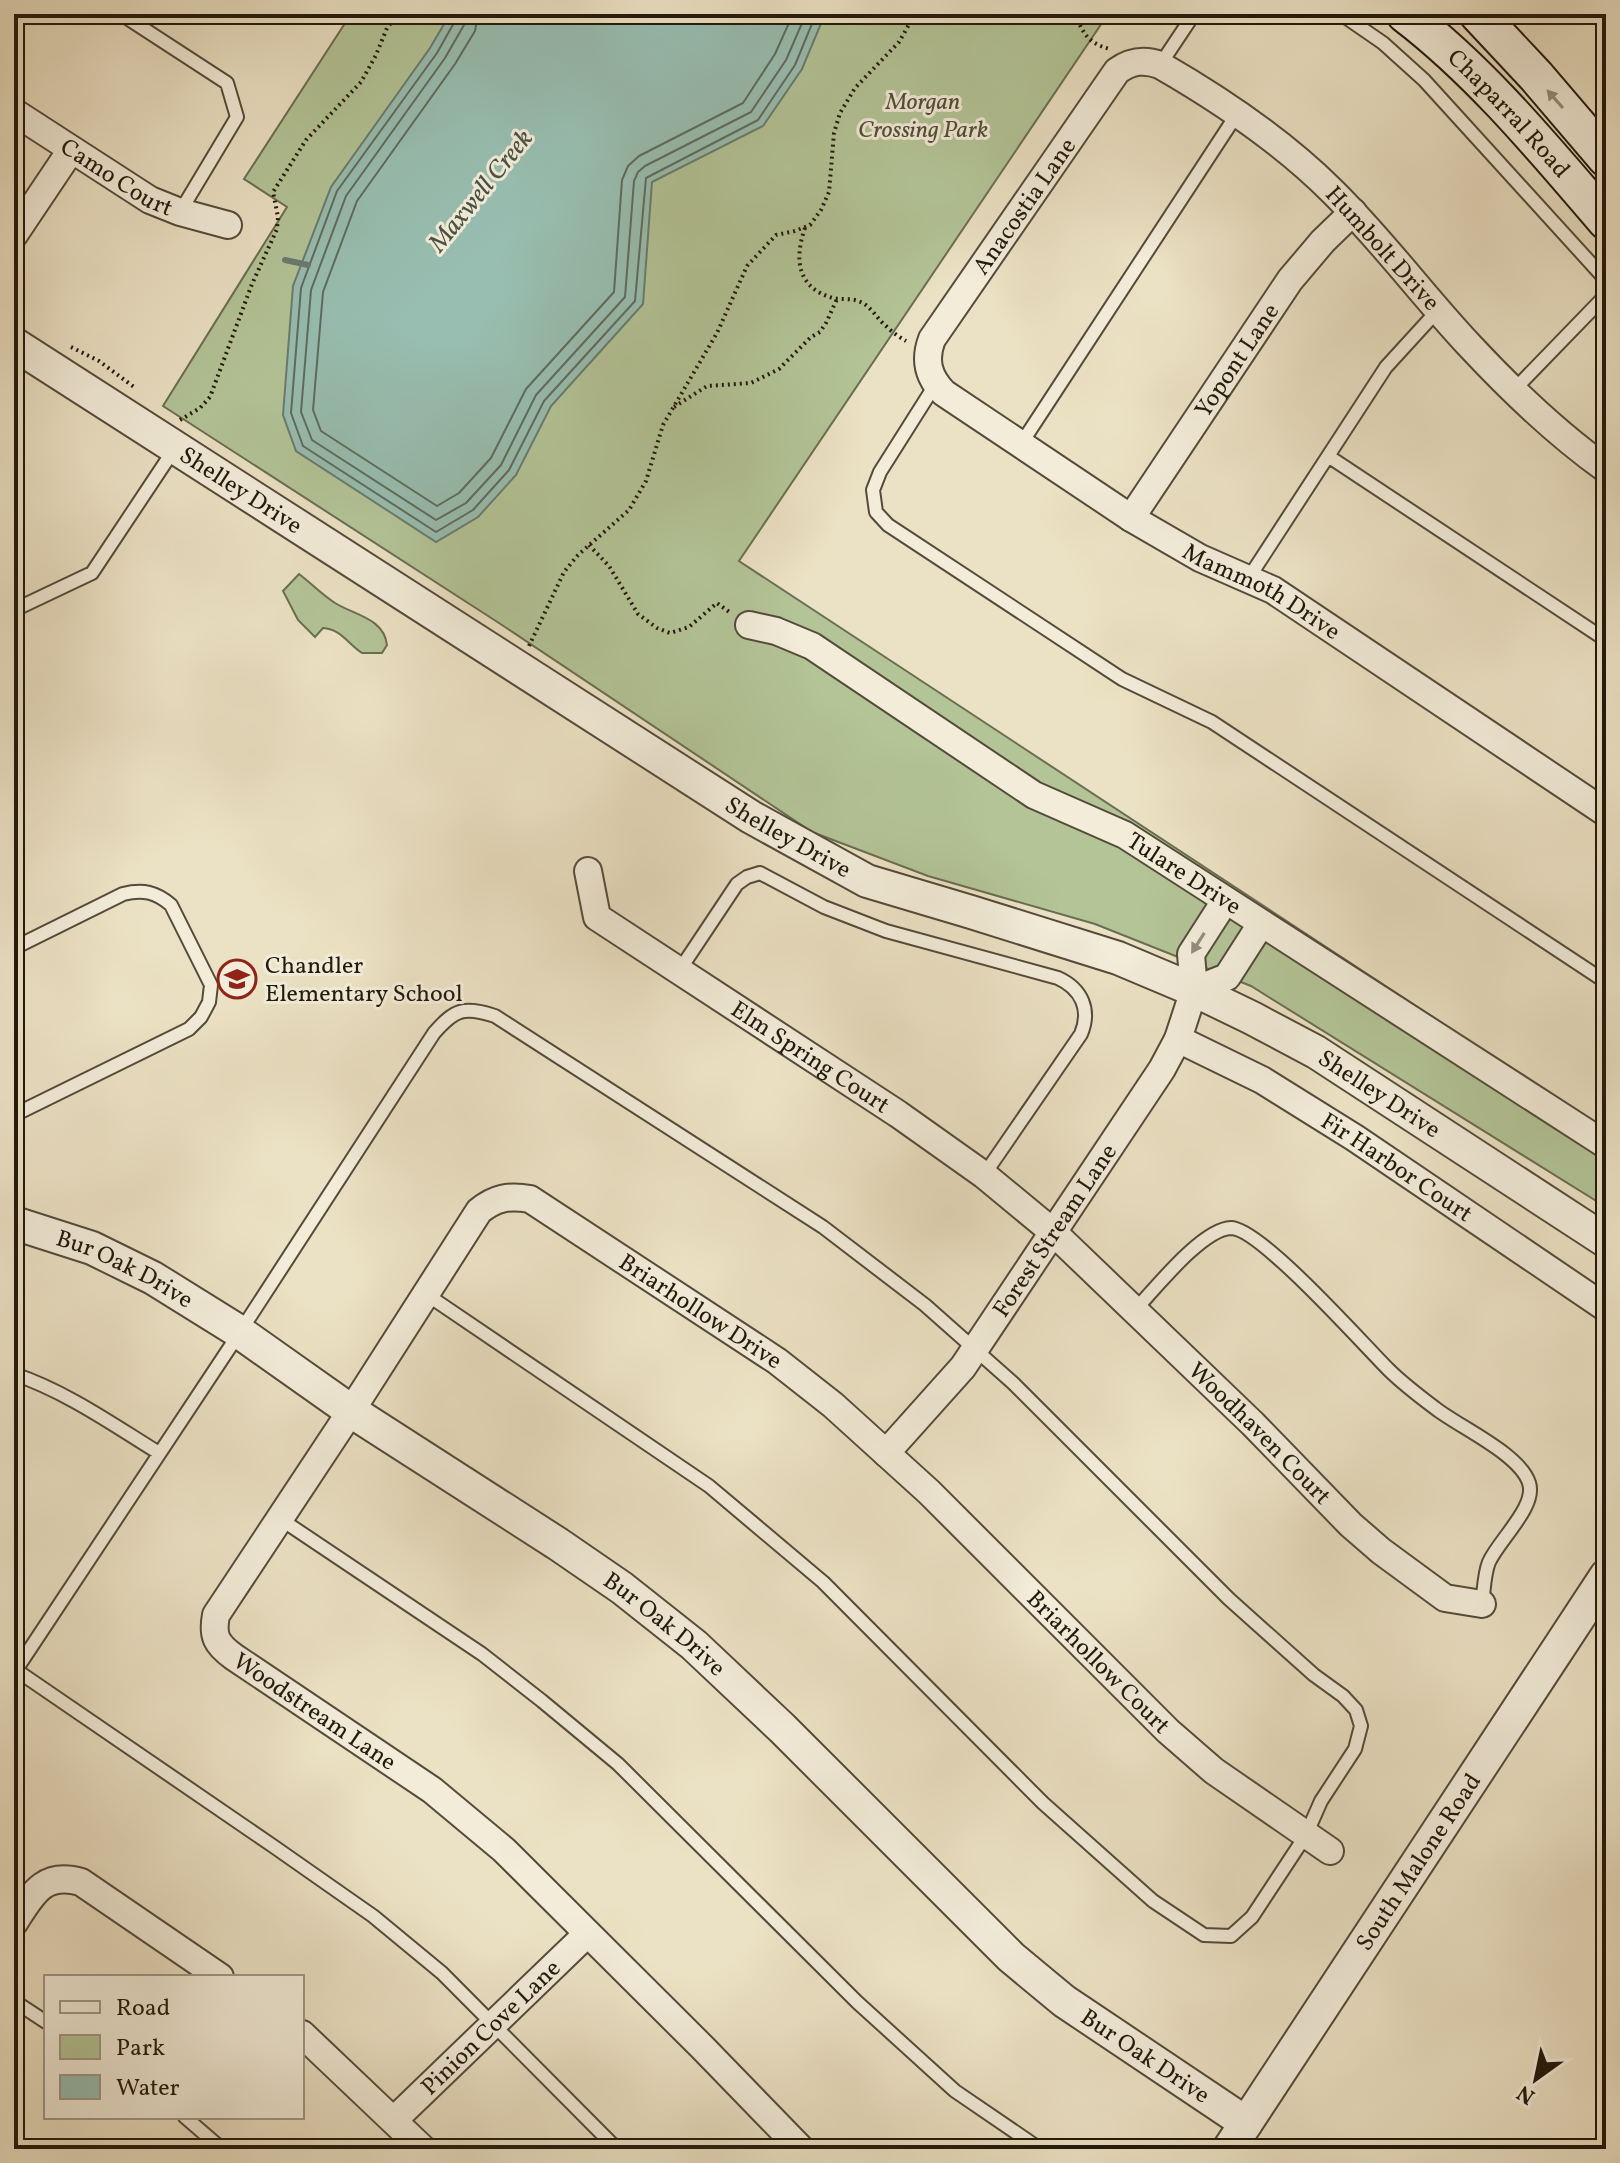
<svg xmlns="http://www.w3.org/2000/svg" width="1620" height="2163" font-family="Vollkorn,serif">
	<style>
		.green { fill: #b3c497; stroke: #6a6e52; stroke-width: 2 }
		.water { fill: #98beb1; stroke: #697c6f; stroke-width: 2 }
		.lines { fill: none; stroke-linecap: round; stroke-linejoin: round }
		.shore { stroke: #5d6c5e; stroke-width: 2 }
		.stream { stroke: #697c6f; stroke-width: 6 }
		.service-casing { stroke: #544b3a; stroke-width: 16 }
		.minor-casing { stroke: #544b3a; stroke-width: 30 }
		.tertiary-casing { stroke: #544b3a; stroke-width: 36 }
		.secondary-casing { stroke: #22190c; stroke-width: 40 }
		.path { stroke: #22190c; stroke-width: 4; stroke-dasharray: 2 4; stroke-linecap: butt }
		.service { stroke: #f2ecd9; stroke-width: 12 }
		.minor { stroke: #f2ecd9; stroke-width: 26 }
		.tertiary { stroke: #f2ecd9; stroke-width: 32 }
		.secondary { stroke: #f2ecd9; stroke-width: 36 }
		.oneway { fill: #948d7d }
		.labels { text-anchor: middle; stroke-width: 6; stroke-linejoin: round; paint-order: stroke }
		.park-label { font-size: 24px; font-style: italic; fill: #4e4c36; stroke: #f2ecd9 }
		.street-label { font-size: 24px; fill: #22190c; stroke: #f2ecd9 }
		.poi-label { font-size: 24px; fill: #22190c; stroke: #f2ecd9; text-anchor: start }
		.water-label { font-size: 26px; font-style: italic; fill: #4b5346; stroke: #f2ecd9 }
	</style>
	<rect width="100%" height="100%" fill="#ebe1c4"/>
	<filter id="stains"><feTurbulence type="fractalNoise" baseFrequency=".0025" numOctaves="4"/><feColorMatrix values="0 0 0 0 .2 0 0 0 0 .09 0 0 0 0 .02 0 0 0 .5 -.17"/></filter>
	<radialGradient id="worn" r=".72"><stop offset=".6" stop-color="#630" stop-opacity="0"/><stop offset="1" stop-color="#630" stop-opacity=".3"/></radialGradient>
	<!-- green -->
	<path class="green" d="M351,14h757l-369,547 867,570v76l-355,-221 -156,-62 -167,-48 -116,-44 -310,-207 -339,-219 124,-199 -43,-28z
		M299,574c12,9 23,21 36,29 19,12 49,15 52,42l-5,8h-20c-14,-9 -21,-24 -39,-25l-8,9 -17,-17 -15,-29z"/>
	<!-- water -->
	<path class="water" d="M450,14h375l-23,55 -39,57 -111,56 -9,122 -92,102 -35,69 -38,42 -42,25 -140,-91 -13,-36 10,-129 38,-99 99,-139z"/>
	<g class="lines">
		<!-- shore -->
		<path class="shore" d="M456,14l-1,7 -18,32 -100,138 -36,97 -10,125 12,33 133,86 37,-22 36,-40 35,-69 91,-100 11,-123 112,-58 37,-55 21,-51
			M466,14l-2,11 -19,33 -99,138 -35,94 -10,122 11,28 124,80 30,-17 35,-38 35,-70 89,-98 9,-116 4,-9 7,-6 106,-54 35,-52 20,-46
			M478,14l-3,17 -20,33 -98,137 -34,91 -10,118 8,21 116,75 22,-13 32,-35 35,-69 88,-97 8,-112 6,-14 11,-10 104,-53 32,-49 18,-40"/>
		<!-- stream -->
		<path class="stream" d="M285,260l23,5"/>
		<defs>
			<path id="service" d="M121,14l106,69 10,34 -57,95
				M1341,14l42,29 41,37 182,200
				M1160,65l34,-51
				M935,385l-55,87 -7,18 3,22 12,13 234,154 90,43 394,260
				M1514,390l92,-95
				M1021,444l216,-330
				M1328,456l278,184
				M1248,579l138,-212 53,-58
				M14,610l78,-37 83,-125
				M14,948l109,-54c20,-5 33,-2 48,11l40,80 -2,17 -8,15 -12,12 -175,86
				M679,971l58,-87 10,-7 13,-4 64,34 62,24 172,47c24,11 33,32 23,56l-97,141
				M1135,1310c20,-21 67,-81 96,-82 29,0 131,115 157,141 14,14 31,27 47,39 24,19 85,46 94,75 8,23 -30,57 -40,79 -5,12 -5,29 -7,42
				M14,1374c53,18 98,50 145,79
				M279,1518l203,136 60,47 76,63 239,238 98,89 85,58
				M16,1670l257,176 100,70 69,57 175,176
				M14,1673l226,-341 194,-299c21,-24 30,-27 61,-17l328,211 102,78 88,78 216,216 85,76 29,21 13,14 5,16 -6,23 -34,52 -15,34 -54,82 -21,19 -27,-1 -51,-34 -110,-98 -220,-221 -114,-96 -283,-192
				M14,2001l32,21
				M185,2117l37,32"/>
			<g id="minor">
				<path id="s1" d="M14,112l136,88 30,12 48,13"/>
				<path d="M14,235l57,-85"/>
				<path id="s2" d="M1606,469c-49,-35 -95,-79 -136,-123 -47,-50 -88,-106 -138,-155 -48,-48 -113,-92 -172,-126 -16,-6 -29,-4 -43,6l-185,268c-8,21 -4,38 12,54l187,125 69,40 73,32 333,223"/>
				<path id="s3" d="M1131,518l159,-238 33,-39 30,-29"/>
				<path id="s4" d="M749,625l27,6 36,15 222,149 91,40 481,310"/>
				<path id="s5" d="M588,871l9,46 301,197 86,61 69,57 200,192 98,101 30,26 64,47 37,6"/>
				<path d="M1194,990l33,-13 34,-53"/>
				<path id="s6" d="M1178,1039l84,41 93,58 251,170"/>
				<path id="s7" d="M886,1453l77,-86 199,-298 16,-30 16,-49 -3,-36 34,-53"/>
				<path d="M14,1923c18,-28 29,-52 67,-41l139,95"/>
				<path d="M302,2034l121,115"/>
				<path id="s8" d="M394,2120l193,-186"/>
				<path id="s9" d="M801,2149l-99,-102 -198,-197 -72,-60 -198,-133c-18,-13 -22,-21 -18,-42l135,-204 128,-200c16,-13 30,-16 51,-12l247,162 56,44 96,87 239,239 46,40 116,80"/>
			</g>
			<g id="tertiary">
				<path id="s10" d="M14,344l737,473 116,64 104,31 147,46 76,32 58,28 64,34 290,189"/>
				<path id="s11" d="M14,1223l78,25 61,30 82,51 116,82 207,133 64,44 72,57 88,83 229,229 53,44 182,122"/>
				<path id="s12" d="M1229,2149l377,-573"/>
			</g>
			<g id="secondary">
				<path id="s13" d="M1405,14c76,58 139,135 201,207"/>
				<path d="M1478,14l58,62 70,82"/>
			</g>
		</defs>
		<!-- service casing -->
		<use href="#service" class="service-casing"/>
		<!-- minor casing -->
		<use href="#minor" class="minor-casing"/>
		<!-- tertiary casing -->
		<use href="#tertiary" class="tertiary-casing"/>
		<!-- secondary casing -->
		<use href="#secondary" class="secondary-casing"/>
		<!-- path -->
		<path class="path" d="M1075,14c9,21 13,29 35,35
			M805,228c-11,31 -8,60 28,70 8,2 18,0 25,3 13,4 18,17 28,25 6,6 13,11 20,15
			M71,347l28,14 35,26
			M674,407l33,-21 44,-3 28,-14 32,-32 9,-5 6,-9 11,-24
			M180,420l20,-12 10,-11 42,-113 25,-55 1,-12 -5,-25 33,-52 55,-58 15,-27 11,-27 11,-14
			M589,545l20,21 29,48 19,14 13,5 19,-6 28,-24 15,11
			M529,646l35,-74 14,-17 51,-45 17,-29 17,-56 54,-92 30,-67 29,-31 19,-4 15,-6 11,-15 8,-18 5,-59 6,-20 15,-25 44,-46 16,-28"/>
		<!-- service -->
		<use href="#service" class="service"/>
		<!-- minor -->
		<use href="#minor" class="minor"/>
		<!-- tertiary -->
		<use href="#tertiary" class="tertiary"/>
		<!-- secondary -->
		<use href="#secondary" class="secondary"/>
	</g>
	<!-- one-way arrows -->
	<defs><path id="oneway-solid" d="M-6-.8H1V-3.2L6.5 0L1 3.2V.8H-6Z" transform="scale(2)"/></defs>
	<g class="oneway">
		<use href="#oneway-solid" transform="translate(1555 99) rotate(-131)"/>
		<use href="#oneway-solid" transform="translate(1198 943) rotate(122)"/>
	</g>
	<!-- icons -->
	<defs>
		<symbol id="school-ring" viewBox="-11 -11 22 22"><circle r="9.5" fill="#f2ecd9" stroke="#8f2418" stroke-width="1.5"/><path d="M0-5L7-2L0 1L-7-2ZM-4 1L0 2.5L4 1V4Q0 6-4 4Z" fill="#8f2418"/></symbol>
	</defs>
	<g fill-rule="evenodd">
		<use href="#school-ring" x="215" y="957" width="44" height="44"/>
	</g>
	<g class="labels">
		<!-- park labels -->
		<g class="park-label">
			<text x="923" y="109">Morgan<tspan x="923" dy="28">Crossing Park</tspan></text>
		</g>
		<!-- street labels -->
		<g class="street-label">
			<text dy="8" stroke="none"><textPath href="#s13" startOffset="144">Chaparral Road</textPath></text>
			<text dy="8" stroke="none"><textPath href="#s1" startOffset="122">Camo Court</textPath></text>
			<text transform="translate(1024 206) rotate(-55)" y="8">Anacostia Lane</text>
			<text transform="translate(1383 248) rotate(48)" y="8">Humbolt Drive</text>
			<text dy="8" stroke="none"><textPath href="#s3" startOffset="190">Yopont Lane</textPath></text>
			<text dy="8" stroke="none"><textPath href="#s10" startOffset="270">Shelley Drive</textPath></text>
			<text dy="8" stroke="none"><textPath href="#s2" startOffset="1410">Mammoth Drive</textPath></text>
			<text dy="8" stroke="none"><textPath href="#s10" startOffset="918">Shelley Drive</textPath></text>
			<text dy="8" stroke="none"><textPath href="#s4" startOffset="504">Tulare Drive</textPath></text>
			<text dy="8" stroke="none"><textPath href="#s5" startOffset="302">Elm Spring Court</textPath></text>
			<text dy="8" stroke="none"><textPath href="#s10" startOffset="1566">Shelley Drive</textPath></text>
			<text dy="8" stroke="none"><textPath href="#s6" startOffset="254">Fir Harbor Court</textPath></text>
			<text dy="8" stroke="none"><textPath href="#s7" startOffset="280">Forest Stream Lane</textPath></text>
			<text dy="8" stroke="none"><textPath href="#s11" startOffset="120">Bur Oak Drive</textPath></text>
			<text dy="8" stroke="none"><textPath href="#s9" startOffset="1544">Briarhollow Drive</textPath></text>
			<text dy="8" stroke="none"><textPath href="#s5" startOffset="890">Woodhaven Court</textPath></text>
			<text dy="8" stroke="none"><textPath href="#s11" startOffset="768">Bur Oak Drive</textPath></text>
			<text dy="8" stroke="none"><textPath href="#s9" startOffset="2076">Briarhollow Court</textPath></text>
			<text transform="translate(315 1711) rotate(34)" y="8">Woodstream Lane</text>
			<text dy="8" stroke="none"><textPath href="#s12" startOffset="344">South Malone Road</textPath></text>
			<text dy="8" stroke="none"><textPath href="#s8" startOffset="134">Pinion Cove Lane</textPath></text>
			<text dy="8" stroke="none"><textPath href="#s11" startOffset="1416">Bur Oak Drive</textPath></text>
		</g>
		<!-- poi labels -->
		<g class="poi-label">
			<text x="265" y="973">Chandler<tspan x="265" dy="28">Elementary School</tspan></text>
		</g>
		<!-- water labels -->
		<g class="water-label">
			<text transform="translate(480 190) rotate(-51)" y="9">Maxwell Creek</text>
		</g>
	</g>
	<!-- margin -->
	<rect width="1620" height="2163" fill="none" stroke="#ebe1c4" stroke-width="48"/>
	<rect x="16" y="16" width="1588" height="2131" fill="none" stroke="#22190c" stroke-width="4"/>
	<rect x="24" y="24" width="1572" height="2115" fill="none" stroke="#22190c" stroke-width="2"/>
	<!-- legend -->
	<rect x="44" y="1975" width="260" height="144" fill="#f2ecd9" stroke="#9f9887" stroke-width="2"/>
	<rect x="60" y="2001" width="40" height="12" fill="#f2ecd9" stroke="#9f9887" stroke-width="2"/>
	<text x="116" y="2015" font-size="24" fill="#22190c">Road</text>
	<rect x="60" y="2035" width="40" height="24" fill="#b3c497" stroke="#9f9887" stroke-width="2"/>
	<text x="116" y="2055" font-size="24" fill="#22190c">Park</text>
	<rect x="60" y="2075" width="40" height="24" fill="#98beb1" stroke="#9f9887" stroke-width="2"/>
	<text x="116" y="2095" font-size="24" fill="#22190c">Water</text>
	<!-- north arrow -->
	<g transform="translate(1536 2079) rotate(213)" stroke="#f2ecd9" stroke-width="6" paint-order="stroke">
	<path d="M0-6L14 30L0 20L-14 30Z" fill="#22190c"/>
	<text y="-12" font-size="22" font-weight="bold" text-anchor="middle" fill="#22190c">N</text>
	</g>
	<rect width="100%" height="100%" filter="url(#stains)"/>
	<rect width="100%" height="100%" fill="url(#worn)"/>
</svg>
